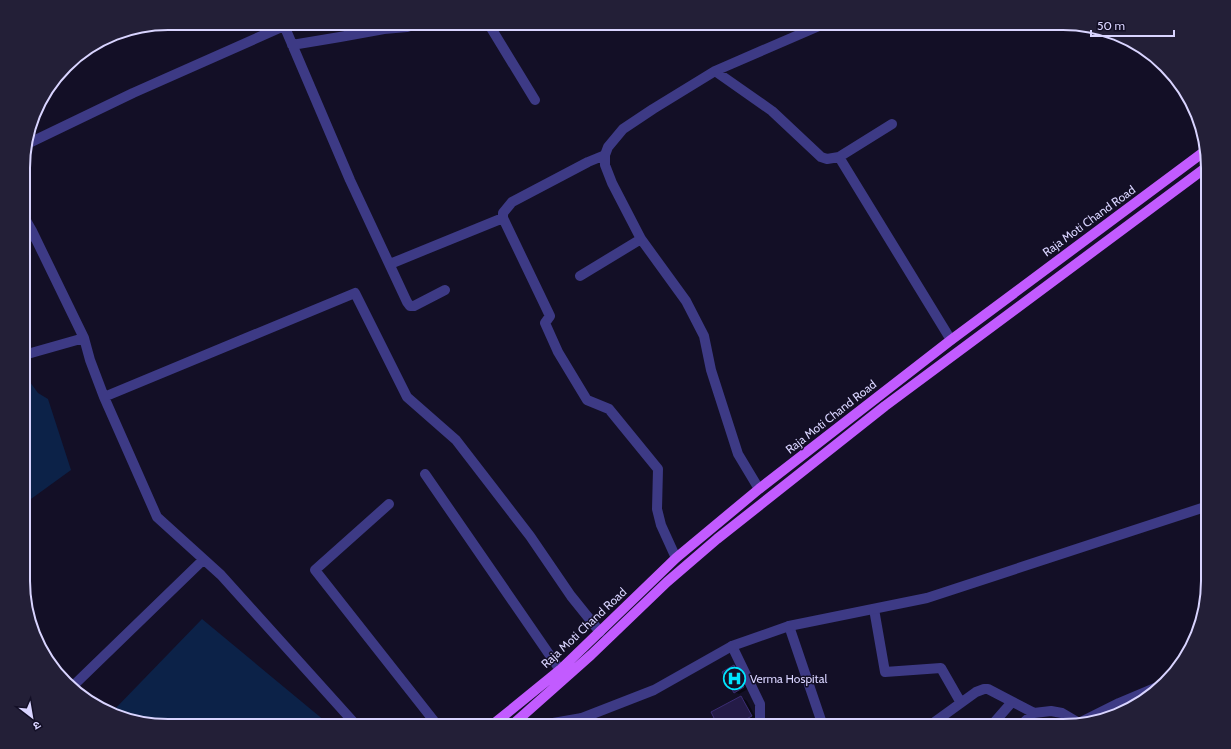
<svg xmlns="http://www.w3.org/2000/svg" width="1231" height="749" font-family="Cabin,'Noto Sans Devanagari',sans-serif">
	<style>
		.water { fill: #0c2248 }
		.shadow { fill: #0007 }
		.building { fill: #241b47; stroke: #3b2d73 }
		.lines { fill: none; stroke-linecap: round; stroke-linejoin: round }
		.minor { stroke: #3d3a85; stroke-width: 10 }
		.tertiary { stroke: #3d3a85; stroke-width: 10 }
		.primary { stroke: #c25bff; stroke-width: 10 }
		.labels { text-anchor: middle; stroke-width: 3; stroke-linejoin: round; paint-order: stroke }
		.street-label { font-size: 12px; fill: #d9d4ff; stroke: #130f26 }
		.poi-label { font-size: 12px; fill: #d9d4ff; stroke: #130f26; text-anchor: start }
		.rim { fill: none; stroke: #d9d4ff; stroke-width: 2 }
	</style>
	<rect width="100%" height="100%" fill="#130f26"/>
	<!-- water -->
	<path class="water" d="M27,378l11,15 10,6 23,71 -47,34v-124z
		M202,619l129,107h-163l-47,-8 -10,-5z"/>
	<!-- shadow -->
	<path class="shadow" d="M734,666l4,2 10,21 -9,5 -4,-2z
		M741,697l6,4 10,19 -12,6h-26z"/>
	<!-- building -->
	<path class="building" d="M734,665l10,22 -10,6 -12,-21z
		M741,696l11,20 -19,10h-15l-7,-14z"/>
	<g class="lines">
		<!-- minor -->
		<path class="minor" d="M283,23l67,157 57,122 3,4h4l31,-16
			M488,23l47,77
			M292,45l48,-8 44,-8 23,-2 12,-4
			M715,71l57,40 49,46 6,2 12,-2 53,-33
			M25,145l108,-52 151,-67
			M605,155l-17,7 -76,40 -9,11v5l47,98 -5,7 13,29 29,48 22,9 49,60 -1,40 4,16 15,33
			M839,157l112,183
			M24,217l8,14 52,107 6,22 14,37 53,120 64,58 136,151
			M24,243l8,-12
			M390,264l113,-46
			M580,276l61,-37
			M24,355l60,-17
			M104,397l251,-104 52,104 49,43 74,96 41,60 29,36
			M425,474l135,196
			M759,489l-21,-35 -27,-84 -7,-34 -18,-35 -45,-62 -29,-56 -7,-18v-10l3,-8 15,-18 30,-20 62,-38 111,-48
			M389,504l-74,66 123,156
			M874,609l11,63 56,-4 20,35
			M789,626l34,100
			M732,646l28,58v22
			M76,683l127,-123
			M582,718l4,8
			M929,726l47,-34 8,-3h4l46,24 17,-2 11,2 17,10 40,-20 38,-16
			M991,726l21,-24
			M1020,726l14,-13"/>
		<!-- tertiary -->
		<path class="tertiary" d="M536,726l46,-8 72,-28 78,-44 57,-20 138,-28 281,-92"/>
		<!-- primary -->
		<path class="primary" d="M491,726l69,-56 116,-112 83,-69 192,-149 254,-189
			M511,726l80,-71 76,-73 50,-43 168,-133 323,-240"/>
	</g>
	<!-- icons -->
	<defs>
		<symbol id="hospital-ring" viewBox="-11 -11 22 22"><circle r="9.5" fill="#130f26" stroke="#00e5ff" stroke-width="1.5"/><path d="M-5-5h3v3.5h4V-5h3V5h-3V1.5h-4V5h-3Z" fill="#00e5ff"/></symbol>
	</defs>
	<g fill-rule="evenodd">
		<use href="#hospital-ring" x="722" y="666" width="25" height="25"/>
	</g>
	<g class="labels">
		<!-- street labels -->
		<g class="street-label">
			<text transform="translate(1089 221) rotate(-36)" y="4">Raja Moti Chand Road</text>
			<text transform="translate(831 417) rotate(-38)" y="4">Raja Moti Chand Road</text>
			<text transform="translate(584 628) rotate(-43)" y="4">Raja Moti Chand Road</text>
		</g>
		<!-- poi labels -->
		<g class="poi-label">
			<text x="750" y="683">Verma Hospital</text>
		</g>
	</g>
	<!-- crop -->
	<path d="M0 0H1231V749H0ZM168 30H1063A138 138 0 0 1 1201 168V581A138 138 0 0 1 1063 719H168A138 138 0 0 1 30 581V168A138 138 0 0 1 168 30Z" fill="#231f37" fill-rule="evenodd"/>
	<path class="rim" d="M168 30H1063A138 138 0 0 1 1201 168V581A138 138 0 0 1 1063 719H168A138 138 0 0 1 30 581V168A138 138 0 0 1 168 30Z"/>
	<!-- north arrow -->
	<g transform="translate(32 717) rotate(149)" stroke="#130f26" stroke-width="3" paint-order="stroke">
	<path d="M0-3L7 15L0 10L-7 15Z" fill="#d9d4ff"/>
	<text y="-6" font-size="11" font-weight="bold" text-anchor="middle" fill="#d9d4ff">उ</text>
	</g>
	<!-- scale -->
	<path d="M1091 30v6h83v-6" fill="none" stroke="#d9d4ff" stroke-width="2"/>
	<text x="1097" y="30" font-size="12" fill="#d9d4ff" stroke="#130f26" stroke-width="3" paint-order="stroke">50 m</text>
</svg>
